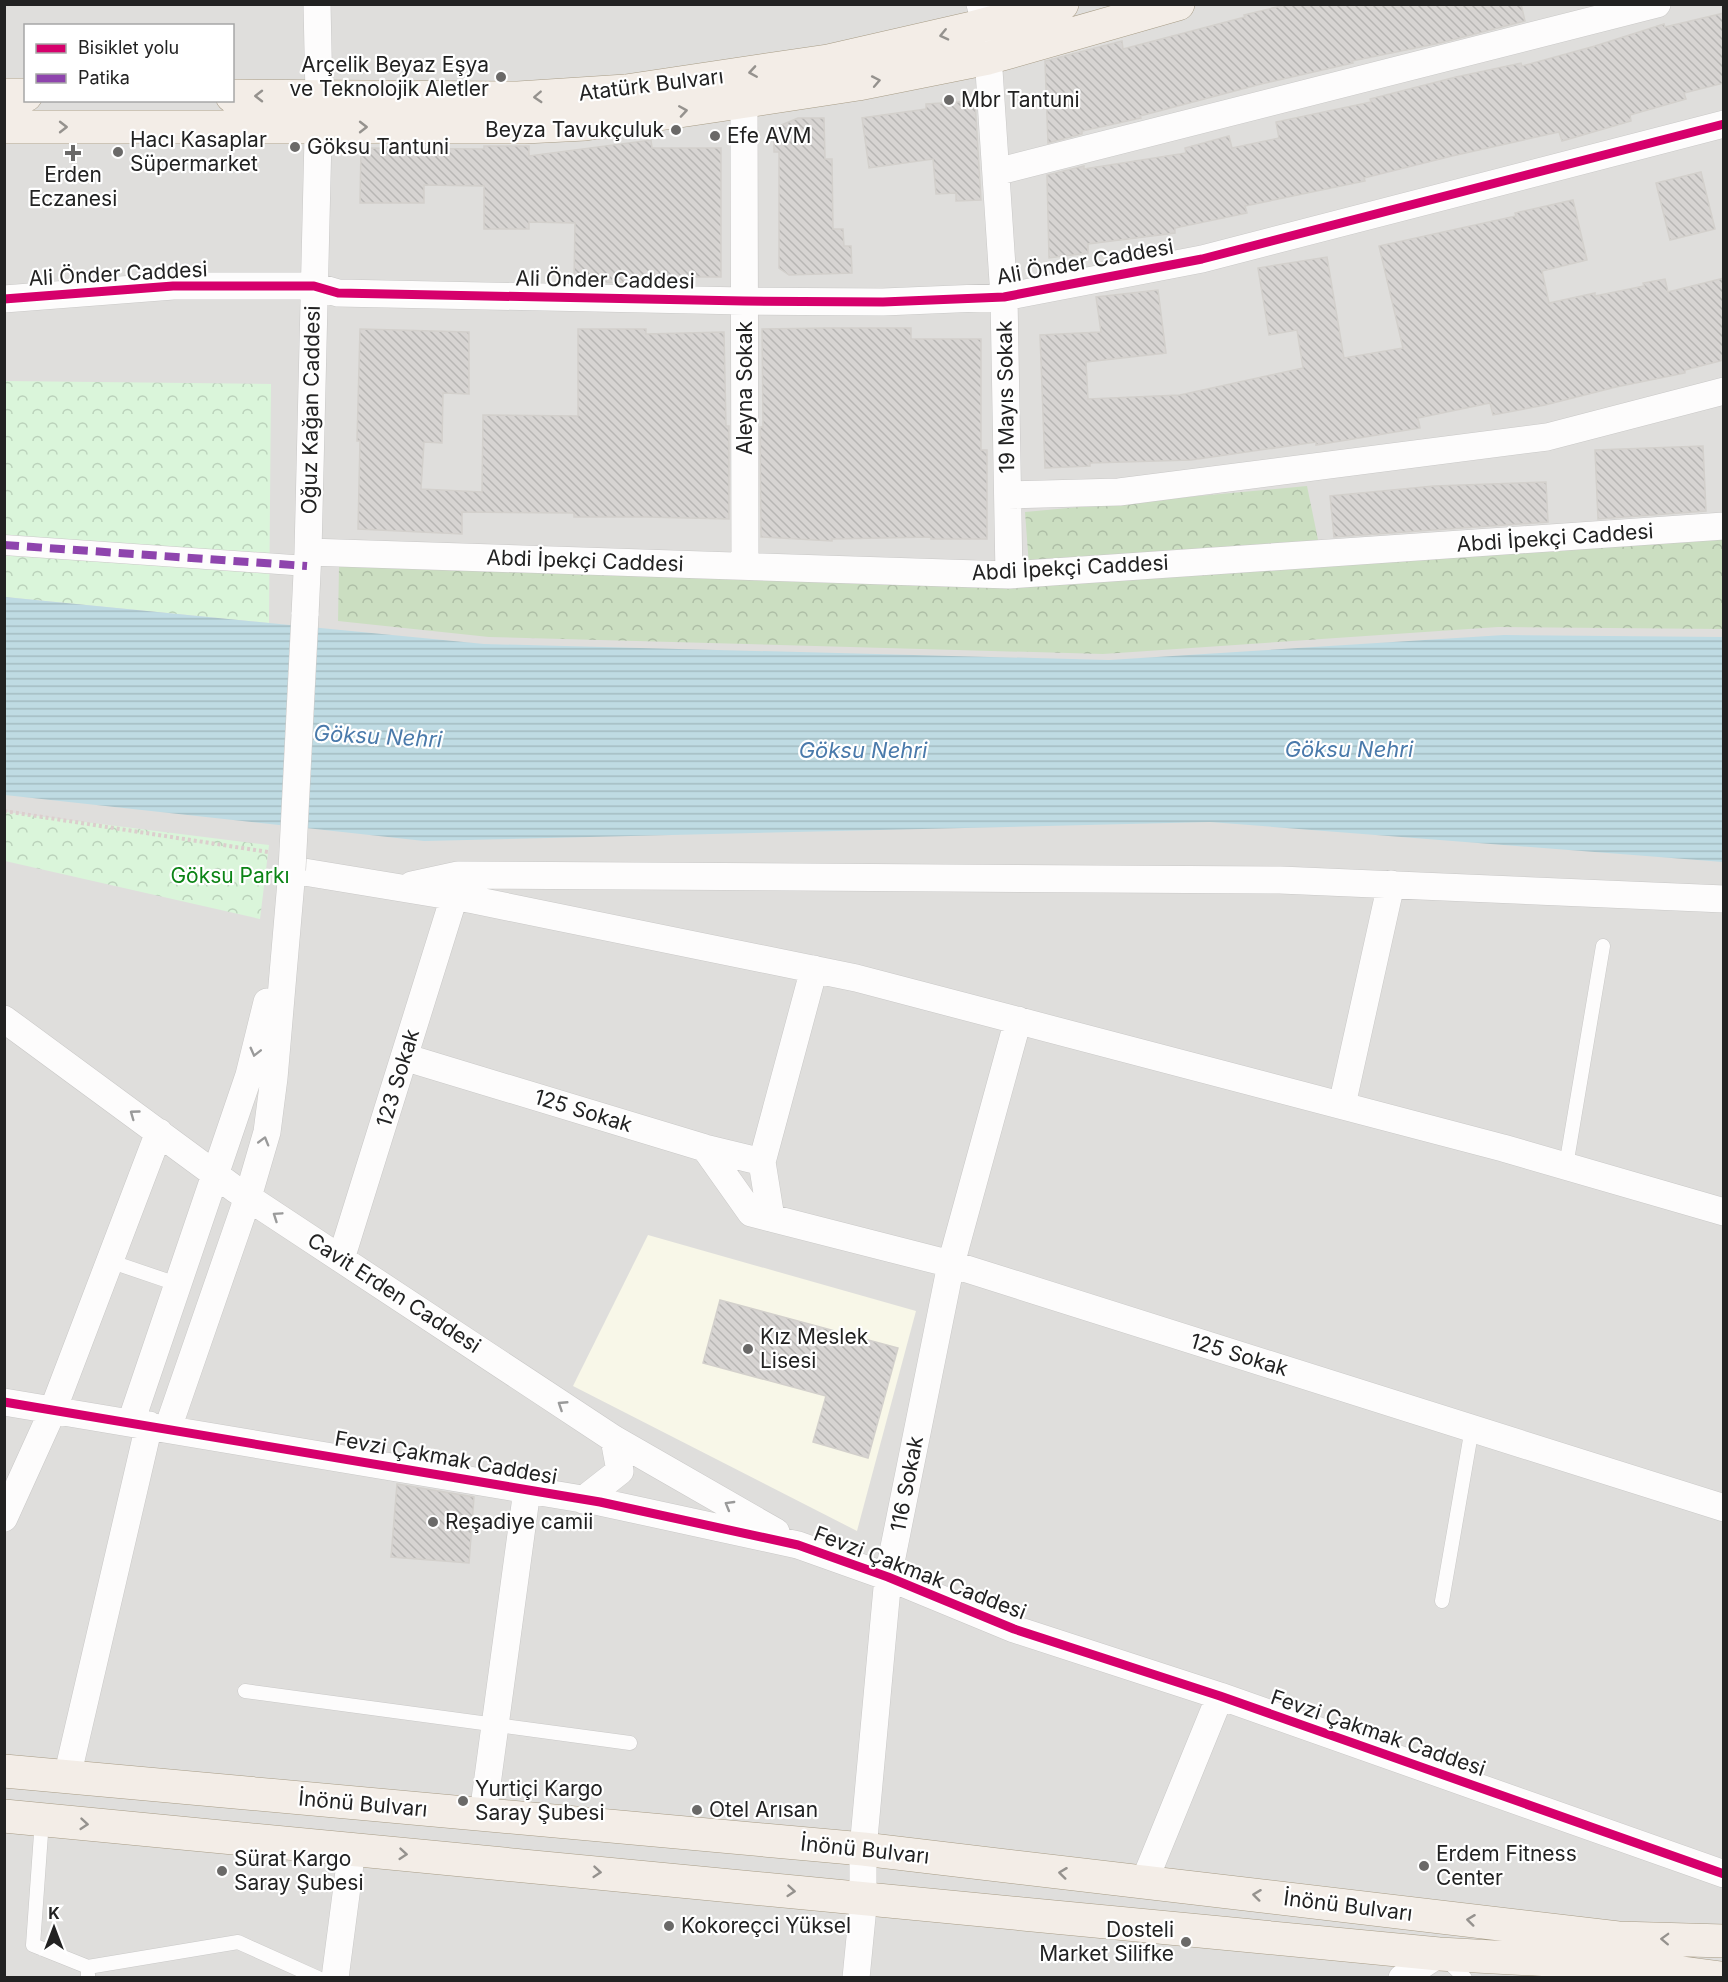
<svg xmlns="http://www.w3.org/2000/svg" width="1728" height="1982" font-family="Inter,sans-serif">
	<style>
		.residential { fill: #dfdedc; fill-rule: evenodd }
		.education { fill: #f8f7e8 }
		.forest { fill: url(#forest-crowns) }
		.park { fill: url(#park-crowns) }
		.water { fill: url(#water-rules) }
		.building { fill: url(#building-back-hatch); stroke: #d3d0cc; stroke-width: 1.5 }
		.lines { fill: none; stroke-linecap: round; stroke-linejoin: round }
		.service-casing { stroke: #c9c8c7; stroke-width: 15 }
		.pedestrian-casing { stroke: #c9c8c7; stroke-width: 21 }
		.minor-casing { stroke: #c9c8c7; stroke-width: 28 }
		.primary-casing { stroke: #a79c86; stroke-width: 34 }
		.path { stroke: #dccecd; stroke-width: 4; stroke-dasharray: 3 3; stroke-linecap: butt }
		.service { stroke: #fdfcfc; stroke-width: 14 }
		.pedestrian { stroke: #fdfcfc; stroke-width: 20 }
		.minor { stroke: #fdfcfc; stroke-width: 27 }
		.primary { stroke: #f3ede7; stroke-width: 33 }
		.minor-bridge-casing { stroke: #c9c8c7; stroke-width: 28; stroke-linecap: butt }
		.minor-bridge { stroke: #fdfcfc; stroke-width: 27 }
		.quiet { stroke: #8e44ad; stroke-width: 8; stroke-dasharray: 15 8; stroke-linecap: butt }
		.cycleway-casing { stroke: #fff; stroke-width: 13 }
		.cycleway { stroke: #d6006c; stroke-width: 9 }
		.oneway { stroke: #95928e }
		.oneway2 { stroke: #9a9a9a }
		.poi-dot { fill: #6a6968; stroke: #fff; stroke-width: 2 }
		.labels { text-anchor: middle; stroke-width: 4.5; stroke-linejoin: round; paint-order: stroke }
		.poi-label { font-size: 21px; fill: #222; stroke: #fff; text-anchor: start }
		.street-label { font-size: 21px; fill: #222; stroke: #fff }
		.park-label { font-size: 21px; fill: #0c8416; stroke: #fff }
		.water-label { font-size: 22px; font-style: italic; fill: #4a7aab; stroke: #fff }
	</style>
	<defs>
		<pattern id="forest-crowns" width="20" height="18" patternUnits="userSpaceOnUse" patternTransform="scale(1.5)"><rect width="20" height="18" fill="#cbdec1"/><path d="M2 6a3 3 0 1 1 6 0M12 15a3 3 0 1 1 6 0" fill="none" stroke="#aebea6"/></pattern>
		<pattern id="park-crowns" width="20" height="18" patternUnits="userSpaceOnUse" patternTransform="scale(1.5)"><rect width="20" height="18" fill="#daf5da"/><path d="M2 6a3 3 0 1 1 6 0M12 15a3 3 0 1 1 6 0" fill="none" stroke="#bbd2bb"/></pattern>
		<pattern id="water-rules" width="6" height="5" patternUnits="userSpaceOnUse" patternTransform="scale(1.5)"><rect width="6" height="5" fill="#bfdbe3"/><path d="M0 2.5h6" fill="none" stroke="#a4bcc2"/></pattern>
		<pattern id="building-back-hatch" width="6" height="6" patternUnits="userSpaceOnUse" patternTransform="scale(1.5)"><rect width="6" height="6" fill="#d7d4d2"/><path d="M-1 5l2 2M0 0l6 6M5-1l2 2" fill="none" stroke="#b8b6b4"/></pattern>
	</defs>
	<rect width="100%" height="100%" fill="#f0eeeb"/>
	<!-- residential -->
	<path class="residential" d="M5,5h1718v1972h-1718zM26,26h206v74h-206z"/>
	<!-- education -->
	<path class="education" d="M648,1235l268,76 -59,220 -284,-145z"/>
	<!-- forest -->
	<path class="forest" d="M1307,486l16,78 400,-29v94l-225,-2 -395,27 -614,-17 -151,-16 1,-54 690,-1 -4,-54z"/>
	<!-- park -->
	<path class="park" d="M5,381l266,3 -2,239 -264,-26z
		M5,812l264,33 -9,74 -255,-58z"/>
	<!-- water -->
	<path class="water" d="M5,597l479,47 625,16 395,-25 219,2v225l-513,-40 -786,19 -419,-46z"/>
	<!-- building -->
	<path class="building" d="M1289,4h232l4,17 -85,22 -88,18 1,2 -92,21 -121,32 1,2 -59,13v3l-34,9 -3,-82 77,-20 1,8 122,-32 -1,-2z
		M1724,13v70l-40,10 2,6 -56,16 1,6 -69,20 -3,-9 -107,24 -88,22 1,3 -120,25 2,7 -72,15v5l-87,11v9l-39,5 -2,-83 37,-9v3l102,-16 -1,-5 44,-12 3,12 47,-10 -3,-16 95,-20 -1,-3 86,-22 65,-14 1,3 73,-20 69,-22 1,3z
		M975,101l6,99 -25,1v-8l-20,1 -3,-35 -64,9 -7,-50 64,-9v-5z
		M798,118h26l1,41h7l1,70h10l1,17h7l1,27 -63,2 -10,-7v-116h-5v-24z
		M651,140l1,8h69v129h-77v6l-70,-1 1,-59 -46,-1v7h-45v-43l-60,-1v18h-64l1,-55 123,1v-3h45v10z
		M1701,172l14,57 -45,11 -14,-57z
		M1573,200l14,60 -45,11 7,32 46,-10v3l49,-10 -1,-3 22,-4 3,13 56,-14v82l-39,10v3l-69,14 -71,18 -52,10 -3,-12 -72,15 2,10 -104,17v-3l-125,18 -101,3v3l-45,2 -5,-133 61,-3 -5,-35 62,-7 8,63 -80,9 2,37 92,-4 123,-27 -6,-38 -28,5 -11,-67 69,-11 17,101 59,-10 -24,-102 137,-30 -1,-3z
		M826,328h85v11h70v111h6v89h-56v-2l-99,2v2l-71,-4 -1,-110h3l-1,-98z
		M360,329l109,3v62l-26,-1 -1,50 -18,-1 -3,47 61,3 1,-77 95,1v-87h68v5l78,-2 2,94h3v93l-83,-2h-72v-4l-112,-1v22l-104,-5 2,-88h-3z
		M1703,446l3,65 -108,8 -3,-69z
		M1546,482l2,40 -214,15 -4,-41 104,-10z
		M720,1300l178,48 -30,110 -55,-16 13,-46 -123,-33z
		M397,1484l77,13 -5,66 -78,-6z"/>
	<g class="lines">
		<defs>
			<path id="service" d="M1566,1166l37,-220
				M109,1261l68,23
				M1442,1601l30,-173
				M245,1691l385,52
				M42,1820l-9,125 55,22
				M1445,1959l20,19
				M88,1978v-11l150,-25 80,36"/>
			<path id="pedestrian" d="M4,545l303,21"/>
			<path id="minor" d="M980,4l6,21 18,272 5,278
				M744,101l1,465
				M996,172l661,-168
				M4,299l169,-13h141l24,7 406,8 139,1 121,-5 198,-38 522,-135
				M1008,495l111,-3 428,-55 177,-46
				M308,552l701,23 715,-49
				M305,615l3,-63 11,-456 -2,-92
				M412,885l46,-10 822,5 444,19
				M4,1019l231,170 379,250 162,93
				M404,1057l301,91 57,14
				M1342,1105l49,-221
				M705,1148l46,65 200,51 773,244
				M771,1218l-9,-56 52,-193
				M341,1259l113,-362
				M4,1402l596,100 198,43 90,32 126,52 206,67 504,178
				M131,1422l118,-347 18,-73
				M168,1428l80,-231 19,-65 7,-54 18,-208 182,30 382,78 647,170 221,64
				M583,1500l37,-29 -6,-32
				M4,1518l49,-108 106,-278
				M67,1777l82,-352
				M483,1814l44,-324
				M1144,1882l76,-186
				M335,1978l17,-129
				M856,1978l7,-71v-58l25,-272 63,-313 67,-244
				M1402,1978l37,-24"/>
			<path id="primary" d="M4,95h22
				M232,96l286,2 108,-7 202,-30 144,-33 90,-24
				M4,127h520l61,-3 81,-11 192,-29 130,-26 190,-54
				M4,1771l859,78 755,89 106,3
				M4,1816l1435,138 167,9 115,15"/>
		</defs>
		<!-- service casing -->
		<use href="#service" class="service-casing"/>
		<!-- pedestrian casing -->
		<use href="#pedestrian" class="pedestrian-casing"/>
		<!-- minor casing -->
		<use href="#minor" class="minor-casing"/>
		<!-- primary casing -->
		<use href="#primary" class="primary-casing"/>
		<!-- path -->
		<path class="path" d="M4,811l264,41"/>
		<!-- service -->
		<use href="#service" class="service"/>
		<!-- pedestrian -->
		<use href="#pedestrian" class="pedestrian"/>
		<!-- minor -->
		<use href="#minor" class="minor"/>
		<!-- primary -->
		<use href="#primary" class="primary"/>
		<defs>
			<path id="minor-bridge" d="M292,870l13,-255"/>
		</defs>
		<!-- minor-bridge casing -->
		<use href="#minor-bridge" class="minor-bridge-casing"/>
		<!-- minor-bridge -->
		<use href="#minor-bridge" class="minor-bridge"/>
		<!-- quiet -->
		<path class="quiet" d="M4,545l303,21"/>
		<defs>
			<path id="cycleway" d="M4,299l169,-13h141l24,7 406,8 139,1 121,-5 198,-38 522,-135
				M4,1402l596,100 198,43 90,32 126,52 206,67 504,178"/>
		</defs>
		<!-- cycleway casing -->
		<use href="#cycleway" class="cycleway-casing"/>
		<!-- cycleway -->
		<use href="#cycleway" class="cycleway"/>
	</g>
	<!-- one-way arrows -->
	<defs><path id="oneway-chevron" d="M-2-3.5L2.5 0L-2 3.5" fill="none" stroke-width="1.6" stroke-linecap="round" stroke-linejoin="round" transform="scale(1.5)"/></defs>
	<g class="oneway">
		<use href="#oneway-chevron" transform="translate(944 35) rotate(167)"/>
		<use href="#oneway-chevron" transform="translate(753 72) rotate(171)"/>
		<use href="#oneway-chevron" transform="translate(876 81) rotate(-11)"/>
		<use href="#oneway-chevron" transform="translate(259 96) rotate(-180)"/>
		<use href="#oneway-chevron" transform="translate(538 97) rotate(177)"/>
		<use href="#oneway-chevron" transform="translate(683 111) rotate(-9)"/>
		<use href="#oneway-chevron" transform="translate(63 127)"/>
		<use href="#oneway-chevron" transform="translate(363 127)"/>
		<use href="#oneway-chevron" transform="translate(84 1824) rotate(5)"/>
		<use href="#oneway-chevron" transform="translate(403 1854) rotate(5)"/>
		<use href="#oneway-chevron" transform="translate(597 1872) rotate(5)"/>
		<use href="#oneway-chevron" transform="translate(1063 1873) rotate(-173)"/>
		<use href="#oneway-chevron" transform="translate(791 1891) rotate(5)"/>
		<use href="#oneway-chevron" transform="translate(1257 1895) rotate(-173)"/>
		<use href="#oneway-chevron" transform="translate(1471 1920) rotate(-173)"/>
		<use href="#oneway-chevron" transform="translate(1665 1939) rotate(-178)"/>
	</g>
	<g class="oneway2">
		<use href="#oneway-chevron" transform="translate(255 1052) rotate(104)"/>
		<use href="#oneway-chevron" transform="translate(134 1114) rotate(-144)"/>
		<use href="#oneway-chevron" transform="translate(264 1141) rotate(-74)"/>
		<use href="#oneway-chevron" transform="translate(277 1216) rotate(-146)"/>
		<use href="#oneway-chevron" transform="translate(562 1405) rotate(-147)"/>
		<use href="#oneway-chevron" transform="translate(729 1505) rotate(-150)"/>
	</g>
	<!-- markers -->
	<g class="poi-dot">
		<circle cx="501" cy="77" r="6"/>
		<circle cx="949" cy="100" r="6"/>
		<circle cx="676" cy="130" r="6"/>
		<circle cx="715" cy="136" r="6"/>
		<circle cx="295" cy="147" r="6"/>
		<circle cx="118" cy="152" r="6"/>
		<path d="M70 144h6v6h6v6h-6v6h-6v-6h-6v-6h6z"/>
		<circle cx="748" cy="1349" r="6"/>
		<circle cx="433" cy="1522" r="6"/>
		<circle cx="463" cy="1801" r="6"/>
		<circle cx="697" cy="1810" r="6"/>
		<circle cx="1424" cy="1866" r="6"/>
		<circle cx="222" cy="1871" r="6"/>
		<circle cx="669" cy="1926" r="6"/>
		<circle cx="1186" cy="1942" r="6"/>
	</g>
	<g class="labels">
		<!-- poi labels -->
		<g class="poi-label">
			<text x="489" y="72" text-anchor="end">Arçelik Beyaz Eşya<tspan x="489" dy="24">ve Teknolojik Aletler</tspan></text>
			<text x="961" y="107">Mbr Tantuni</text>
			<text x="664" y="137" text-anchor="end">Beyza Tavukçuluk</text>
			<text x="727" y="143">Efe AVM</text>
			<text x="130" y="147">Hacı Kasaplar<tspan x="130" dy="24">Süpermarket</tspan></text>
			<text x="307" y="154">Göksu Tantuni</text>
			<text x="73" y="182" text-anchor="middle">Erden<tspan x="73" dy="24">Eczanesi</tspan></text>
			<text x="760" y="1344">Kız Meslek<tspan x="760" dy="24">Lisesi</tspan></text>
			<text x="445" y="1529">Reşadiye camii</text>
			<text x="475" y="1796">Yurtiçi Kargo<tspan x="475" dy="24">Saray Şubesi</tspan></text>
			<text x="709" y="1817">Otel Arısan</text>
			<text x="1436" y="1861">Erdem Fitness<tspan x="1436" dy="24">Center</tspan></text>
			<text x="234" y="1866">Sürat Kargo<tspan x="234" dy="24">Saray Şubesi</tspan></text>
			<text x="681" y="1933">Kokoreçci Yüksel</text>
			<text x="1174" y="1937" text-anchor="end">Dosteli<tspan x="1174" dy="24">Market Silifke</tspan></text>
		</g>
		<!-- street labels -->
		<g class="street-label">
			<text transform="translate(651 85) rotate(-7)" y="7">Atatürk Bulvarı</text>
			<text transform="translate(1085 262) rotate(-10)" y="7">Ali Önder Caddesi</text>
			<text transform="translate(118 274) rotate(-3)" y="7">Ali Önder Caddesi</text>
			<text transform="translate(605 280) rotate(1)" y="7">Ali Önder Caddesi</text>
			<text transform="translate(745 388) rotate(-90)" y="7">Aleyna Sokak</text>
			<text transform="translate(1006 397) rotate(-91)" y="7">19 Mayıs Sokak</text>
			<text transform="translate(311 410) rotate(-89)" y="7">Oğuz Kağan Caddesi</text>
			<text transform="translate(1555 538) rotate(-4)" y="7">Abdi İpekçi Caddesi</text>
			<text transform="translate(585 561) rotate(2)" y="7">Abdi İpekçi Caddesi</text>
			<text transform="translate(1070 568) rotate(-3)" y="7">Abdi İpekçi Caddesi</text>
			<text transform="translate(398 1078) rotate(-73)" y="7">123 Sokak</text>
			<text transform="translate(583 1111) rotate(17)" y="7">125 Sokak</text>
			<text transform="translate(394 1293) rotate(33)" y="7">Cavit Erden Caddesi</text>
			<text transform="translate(1239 1355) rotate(17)" y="7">125 Sokak</text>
			<text transform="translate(446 1458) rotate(10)" y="7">Fevzi Çakmak Caddesi</text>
			<text transform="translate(907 1484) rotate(-79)" y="7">116 Sokak</text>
			<text transform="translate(920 1573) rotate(21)" y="7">Fevzi Çakmak Caddesi</text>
			<text transform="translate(1378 1733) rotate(19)" y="7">Fevzi Çakmak Caddesi</text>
			<text transform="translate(363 1804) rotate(5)" y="7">İnönü Bulvarı</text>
			<text transform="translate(865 1850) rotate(6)" y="7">İnönü Bulvarı</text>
			<text transform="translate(1348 1906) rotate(7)" y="7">İnönü Bulvarı</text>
		</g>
		<!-- park labels -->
		<g class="park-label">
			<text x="230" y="883">Göksu Parkı</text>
		</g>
		<!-- water labels -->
		<g class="water-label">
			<text transform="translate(378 736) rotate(3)" y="8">Göksu Nehri</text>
			<text x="1349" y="757">Göksu Nehri</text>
			<text x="863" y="758">Göksu Nehri</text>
		</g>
	</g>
	<!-- border -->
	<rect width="1728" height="1982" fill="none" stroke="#222222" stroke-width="12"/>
	<!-- legend -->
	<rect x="24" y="24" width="210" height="78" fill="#ffffff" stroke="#a7a7a7" stroke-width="1.5"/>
	<rect x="36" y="44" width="30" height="9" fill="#d6006c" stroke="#a7a7a7" stroke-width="1.5"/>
	<text x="78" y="54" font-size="18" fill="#222222">Bisiklet yolu</text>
	<rect x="36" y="74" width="30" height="9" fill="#8e44ad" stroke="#a7a7a7" stroke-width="1.5"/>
	<text x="78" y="84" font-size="18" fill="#222222">Patika</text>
	<!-- north arrow -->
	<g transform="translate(54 1928)" stroke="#ffffff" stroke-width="4.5" paint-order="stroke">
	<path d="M0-4.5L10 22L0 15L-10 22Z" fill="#222222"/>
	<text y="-9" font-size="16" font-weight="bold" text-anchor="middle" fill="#222222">K</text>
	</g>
</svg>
